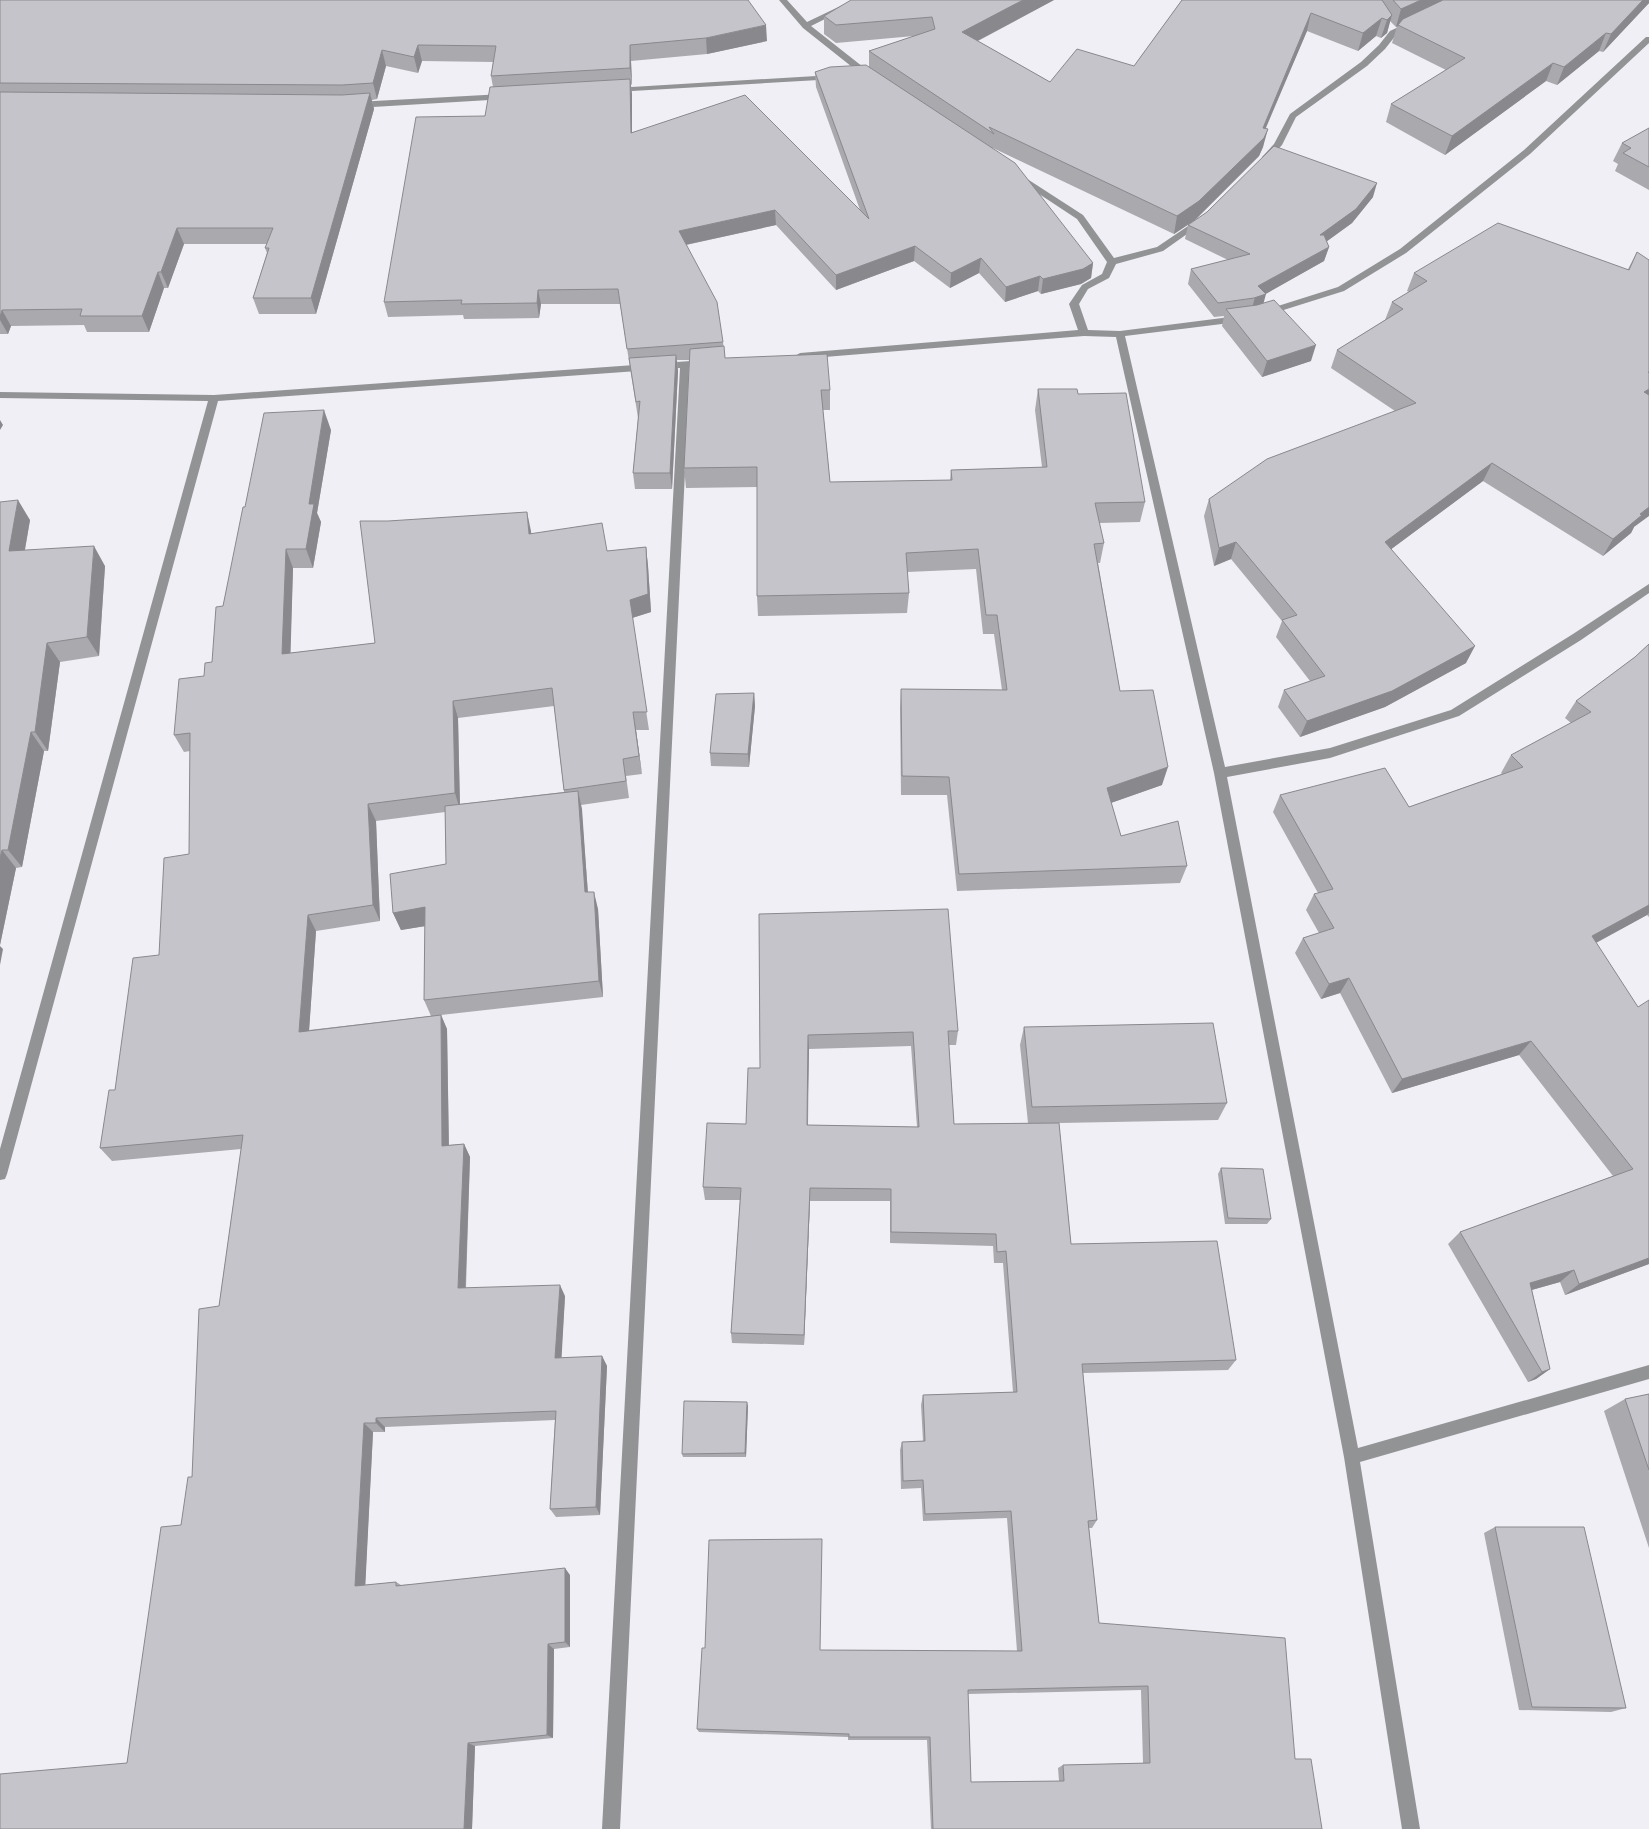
<svg xmlns="http://www.w3.org/2000/svg" width="1649" height="1829" font-family="Spectral,serif">
	<style>
		.lines { fill: none; stroke-linecap: round; stroke-linejoin: round }
		.street { fill: #929395; fill-rule: evenodd }
		.wall { fill: #a9a9ae; fill-rule: evenodd }
		.shaded-wall { fill: #89898d }
		.building { fill: #c4c4ca; stroke: #89898d; fill-rule: evenodd }
	</style>
	<rect width="100%" height="100%" fill="#efeff5"/>
	<g class="lines">
		<!-- street -->
		<path class="street" d="M779,0h8l20,22 46,-22h10l-52,26 61,48v4h-6l-63,-50z
			M1407,23l7,2 -18,10 -11,14 -18,17 -71,51 -14,28 -13,14h-6l-1,-2 12,-13 16,-30 71,-52 18,-17 11,-14z
			M1646,37h3v6l-119,111 -124,99 -62,38 -76,24h-6v-4l76,-24 62,-38 124,-99z
			M833,75h3v4l-221,13 -4,-2 4,-2z
			M503,94l3,1v4l-150,9 -4,-3 4,-3z
			M1018,173l65,42 31,43 43,-11 40,-27 3,-1 4,3 -41,29 -47,13 -7,14 -21,11 -9,15 9,26 32,1 118,-15 5,3 -5,3 -113,14 100,431 105,-19 121,-38 122,-76 76,-50v9l-68,47 -122,76 -129,42 -103,19 131,671 291,-83v14l-289,83 60,367h-18l-58,-372 -130,-684 -98,-436 -32,-1 -284,23 -5,-3 5,-3 278,-23 -9,-26 13,-19 20,-11 5,-12 -30,-43 -62,-41v-4z
			M705,360l3,1v4l-18,2 -70,1462h-18l78,-1461 -462,33 -211,773 -2,5 -5,1v-31l208,-748 -208,-3v-6l214,3z"/>
	</g>
	<!-- wall -->
	<path class="wall" d="M0,0l767,41 -60,13 -76,7 1,23 -1,1 1,9v38l228,78 -44,-123 -1,-15 54,-5v-16l45,-15 -78,7 -12,-9v-18l230,-16 -76,41 72,41 84,-16 48,-66h467v3l-46,49 -4,-1 -42,34 -11,-4 -101,74 -59,-33 5,-18 55,-34 -54,-27 5,-17 -1,1 -6,-6 -3,12 -6,5 -5,-2 -18,15 -51,-20 -41,97 -3,19 -4,9 -64,64 -21,14 -181,-86v1l100,114 -2,15 -10,6 -40,10 -3,-3 -33,11 -26,-29 -29,15 -36,-27 -78,29 -60,-65 -90,20 37,97 2,16 105,32v20h-7l7,72 120,-2 1,-10 91,-3 -7,-57 3,-21 40,5 67,108 -5,20 -41,1 5,20 -4,20h-2l22,128 42,94 -51,18 10,33 66,30 -7,17 -223,8 -10,-96h-46l-1,-87 1,-19 101,1 -8,-56h-11l-7,-65 -69,3 2,21 -2,20 -149,3 -1,-20v-109l-71,1 -2,-20 5,-108h-12l1,11 -6,118h-37l-2,-16 5,-55 -18,-114h-79l-2,14 -75,1 -1,-4 -75,2 -4,-15 101,-186 8,-29 -2,-11 2,-14 -71,-1 -4,12 -32,-7 -9,33 -5,1 2,9 -58,205h-57l-6,-16 14,-45 -2,-5 2,-4h-83l-16,44h-4l-15,44h-62l-3,-7 -73,1 -3,8h-8z
		M1649,128v62l-34,-19 3,-7 -5,-3 9,-18z
		M1373,197l-21,26 -26,19 3,5 -5,14 -59,33 -2,9 48,58 -49,16 -40,-51 2,-10 -10,1 -26,-33 3,-15 37,-9 -43,-21 3,-14z
		M1637,252l-3,275 -3,6 -28,23 -120,-75 -92,68 75,114 -81,44 -85,30 -22,-30 6,-17 26,-9 -34,-44 6,-16 -51,-62 -17,7 -10,-50 5,-17 186,-88 -64,-43 6,-18 48,-30 7,-18 17,-10 -2,-1 7,-18 214,-4z
		M331,430l-14,83 4,9 -8,46h-20l-3,85 85,-10 156,-112v3l76,17 39,-4 2,19 3,46 -19,6 17,112h-13l6,44 -16,2 3,22 -48,7 7,87 10,17 5,88 -162,18 6,14 2,116 15,-1 6,13 -4,131 99,8 -4,62 41,-2 5,10 -7,149 -44,2 -6,-8 5,-89 -170,7v5h-12l-8,153 31,-3 5,3 169,-10v72l-16,2 -1,89 -78,8 -3,83h-472l127,-66 65,-286 27,-171 22,-157 -129,12 -12,-13 15,-58 44,-135 30,-101 1,-103 -6,1 -10,-17 30,-59 8,-14 11,-56 22,-99zM554,706l10,86 -104,12 -2,-86zM445,812l1,52 -53,49 8,17 24,-4 -1,74 7,16 -122,14 7,-99 64,-10 -4,-100z
		M0,502l30,18 -5,30 80,16 -6,90 -39,6 -12,89h-4l-22,116 -6,1 -16,77z
		M1649,644v273l-2,-2 -51,28 53,321 -84,31 -5,-13 -28,8 18,79 -14,10 -8,3 -80,-138 12,-12 153,-56 -94,-121 -127,38 -52,-100 -19,6 -26,-46 8,-15 16,-5 -13,-23 8,-16 4,-1 -45,-81 7,-17 129,12 93,-33 -1,-1 10,-18 60,-32 -6,-5 11,-17 59,-44z
		M754,693l1,13 -6,61 -38,-1 -1,-13z
		M759,914l199,117 -2,14h-7l5,79 74,-1 -8,-78 4,-18 203,76 -9,17 -159,3 12,121 165,116 -8,10 -145,3 14,147 -5,8h-3l10,95 196,136 27,70h-391l-4,-89h-79v-3l-149,-5 -2,-3 123,-79 197,1 -10,-133 -84,3 -2,-33 -20,1 -1,-39 2,-8 21,-1 -2,-36 2,-10 90,-3 -10,-129h-9l-1,-17 -103,-3v-42h-80l-6,144 -72,-2 -1,-10 9,-133h-35l-2,-13 43,-63 14,-56zM911,1046l6,81 -109,-2 1,-76zM1141,1690l2,73 -80,2 -5,3 1,13 -88,1 -3,-88z
		M1221,1168l50,51 -4,5h-42l-7,-50z
		M1649,1394v154l-45,-137 21,-12z
		M748,1406l-2,51h-63l-1,-3z
		M1495,1527l131,181 -15,4 -92,-2 -35,-177z"/>
	<!-- shaded-wall -->
	<path class="shaded-wall" d="M1023,0h31l-94,50 2,-18z
		M1421,0h34l-59,27 5,-18z
		M1643,0h6v3l-46,49 8,-18z
		M1311,13l-4,18 -47,110 8,-12 -5,18 -4,9 -64,64 -21,14 3,-18 86,-88z
		M1392,15l-5,18 -6,5 6,-18z
		M1382,18l-6,18 -18,15 5,-18z
		M766,25l1,16 -60,13 -1,-16z
		M1606,33l-7,18 -42,34 7,-18z
		M418,45l4,16 -4,12 -4,-16z
		M630,45l1,16 1,23 -2,-16z
		M382,50l4,16 -9,33 -4,-16z
		M1553,63l-7,18 -101,74 7,-19z
		M630,79l2,15v54l-1,-15z
		M370,93l4,16 -58,205 -5,-16z
		M1377,183l-4,14 -21,26 -36,26 4,-14z
		M775,210l1,15 -96,21 -1,-15z
		M177,228l7,16 -16,44 -7,-16z
		M915,246l-1,15 -78,29v-15z
		M1329,247l-5,14 -60,34 2,-1 -4,15 -11,3 7,-26z
		M981,258l-2,15 -29,15 1,-15z
		M1093,263l-2,15 -10,6 -40,10 2,-15z
		M158,272l6,16 -15,44 -7,-16z
		M1040,276l-2,15 -33,11 1,-15z
		M538,290l3,14 -2,14 -2,-15z
		M2,310l9,16 -3,8 -8,-14v-3z
		M1316,345l-5,16 -49,16 5,-16z
		M676,355l2,16 -6,118 -2,-16z
		M1649,389v10l-5,-7z
		M324,410l7,20 -14,83 4,9 -8,46 -7,-19 3,-45z
		M0,420l3,5 -3,5z
		M1492,463l-9,18 -105,78 7,-17z
		M18,500l12,20 -9,51 -12,-20z
		M1649,507v9l-15,11 -3,6 -28,23 10,-17 27,-25z
		M527,512l4,19 2,22 -4,-19z
		M1236,542l-5,17 -17,7 5,-18z
		M94,546l11,20 -6,90 -12,-19z
		M646,547l2,19 3,46 -19,6 -2,-18z
		M286,549l7,19 -3,104 -8,-18z
		M47,643l13,19 -12,89 -13,-19z
		M1475,646l-9,17 -81,44 -85,30 7,-16z
		M754,693l1,13 -6,61 -1,-13z
		M453,701l5,17 2,92 -5,-17z
		M633,712l3,18 6,44 -3,-18z
		M31,732l13,19 -22,116 -14,-17z
		M1168,767l-6,18 -60,21 5,-18z
		M578,791l4,18 7,101 -4,-18z
		M368,804l8,17 4,100 -7,-16z
		M2,850l14,18 -16,77v-87z
		M594,892l4,17 5,88 -4,-16z
		M1649,905v8l-2,2 -68,37 13,-16z
		M425,907l7,18 -31,5 -8,-17z
		M308,915l8,16 -8,115 -9,-14z
		M0,946l3,3 -3,16z
		M1349,978l-9,15 -19,6 8,-15z
		M441,1015l6,14 2,130 -7,-13z
		M808,1035l1,14 -2,89v-13z
		M1531,1041l-12,14 -127,38 10,-14z
		M464,1144l6,13 -5,143 -7,-12z
		M810,1188v13l-6,144v-10z
		M1649,1258v6l-84,31 14,-11z
		M1574,1270l-14,12 -43,12 13,-11z
		M560,1285l5,11 -4,72 -6,-10z
		M602,1356l5,10 -7,149 -4,-8z
		M1550,1369l-14,10 -8,3 14,-10z
		M747,1402l1,4 -2,51 -1,-4z
		M376,1418l9,9v5l-9,-9z
		M364,1423l9,9 -8,160 -10,-6z
		M565,1568l5,7v72l-5,-5z
		M548,1644l6,5 -1,89 -6,-3z
		M468,1743l7,3 -3,83h-8z"/>
	<!-- building -->
	<path class="building" d="M0,0h748l18,25 -60,13 -76,7v23l-139,8 5,-30 -78,-1 -4,12 -32,-7 -9,33 -31,2 -342,-2z
		M851,0h172l-61,32 88,50 27,-33 57,17 48,-66h200l10,15 -5,5 -5,-2 -19,15 -52,-20 -48,115 5,1 -4,9 -65,63 -22,15 -188,-89 5,7 -125,-83 66,-22 -3,-12 -96,8 -12,-9z
		M1393,0h28l-20,9z
		M1443,0h200l-32,34 -5,-1 -42,34 -11,-4 -101,73 -61,-32 74,-46 -67,-33 5,-6z
		M866,65l149,98 78,100 -10,6 -40,10 -3,-3 -34,11 -25,-29 -30,15 -36,-27 -79,29 -61,-65 -96,21 38,71 6,40 -96,7 -9,-60 -80,1 -1,13 -76,1 1,-4 -78,2 32,-185 69,-1 5,-29 140,-8 1,54 114,-38 124,124 -54,-147 15,-5z
		M0,92l342,3 28,-2 -59,205h-58l16,-50h-4l8,-20h-96l-16,44h-3l-16,44h-62l2,-7 -80,1 -2,7z
		M1649,128v39l-26,-14 8,-5 -9,-5z
		M1274,146l103,37 -21,26 -36,26h4l5,12 -71,39 8,8 -12,4 -36,5 -27,-34 59,-15 -62,-29 19,-13z
		M1498,223l131,47 8,-18 12,8v112h-1l1,1v16l-5,3 5,3v112l-9,7 2,1 -29,24 -121,-76 -107,79 90,104 -83,45 -85,30 -23,-31 41,-14 -43,-56 15,-5 -61,-73 -17,6 -10,-49 58,-40 149,-56 -79,-53 66,-41 -11,-7 35,-21 -13,-8z
		M1274,300l42,45 -49,16 -41,-52 31,-4z
		M724,346l1,12 102,-4 3,36h-9l9,92 122,-2 -1,-10 96,-3 -9,-78h39l1,5 48,-1 19,109 -50,1 9,40 -10,1 26,147 33,-1 15,77 -61,21 14,48 57,-15 9,45 -228,8 -10,-97 -47,-1 -1,-87 106,1 -10,-75h-11l-8,-66 -72,4 3,40 -152,3v-129l-73,1 6,-119z
		M676,355l-6,118h-37l7,-72 -4,1 -7,-44z
		M324,410l-15,94h5l-8,45h-20l-4,105 93,-11 -15,-122h28l139,-9 2,22 73,-11 5,28 39,-4 2,47 -18,6 17,112h-14l6,44 -16,3 3,22 -62,9 -12,-102 -99,13 2,92 -87,11 5,101 -65,10 -9,117 142,-17 1,131 22,-2 -6,144 102,-3 -5,73 47,-2 -6,151 -46,2 6,-98 -180,7v5h-12l-9,163 41,-4v4l169,-18v74l-17,2 -1,91 -79,8 -4,86h-464v-55l127,-11 34,-236 20,-2 7,-48h4l7,-168 20,-3 24,-171 -143,13 9,-58h6l18,-132 26,-3 5,-97 25,-4 1,-121 -16,2 5,-56 25,-3 1,-13 7,-1 4,-55 7,-1 20,-99h2l19,-94z
		M18,500l-9,51 85,-5 -7,91 -40,6 -12,89h-4l-23,118h-6l-2,8v-356z
		M1649,644v261l-57,31 46,71 11,-7v258l-70,26 -5,-14 -44,13 20,86 -8,3 -82,-140 173,-63 -102,-128 -129,38 -53,-101 -20,6 -26,-46 31,-10 -20,-34 19,-5 -53,-94 105,-27 24,39 114,-40 -12,-12 80,-43 -15,-11 59,-44z
		M754,693l-6,61 -38,-1 6,-59z
		M578,791l7,101h9l5,89 -175,19 1,-93 -32,6 -3,-39 56,-10 -1,-58z
		M948,909l10,122h-10l6,93 105,-1 12,121 146,-3 19,119 -154,4 15,156 -9,1 11,102 186,15 10,121h16l11,70h-389l-3,-92h-81v-3l-152,-5 5,-81h3l4,-108 113,-1 -2,111 202,1 -11,-140 -86,3 -2,-34 -20,1 -1,-39 23,-1 -2,-46 94,-3 -11,-141 -9,1 -1,-18 -105,-2v-43l-81,-1 -6,147 -73,-2 10,-145 -38,-1 4,-64 39,1 2,-56h12l-1,-154zM913,1032l6,95 -112,-2 1,-90zM1148,1686l2,77 -87,2 1,16 -93,1 -3,-92z
		M1213,1023l14,80 -195,4 -8,-80z
		M1221,1168l42,1 8,50 -43,-1z
		M1649,1394v76l-24,-71z
		M684,1401l63,1 -2,51 -63,1z
		M1495,1527h89l42,181 -94,-1z"/>
</svg>
